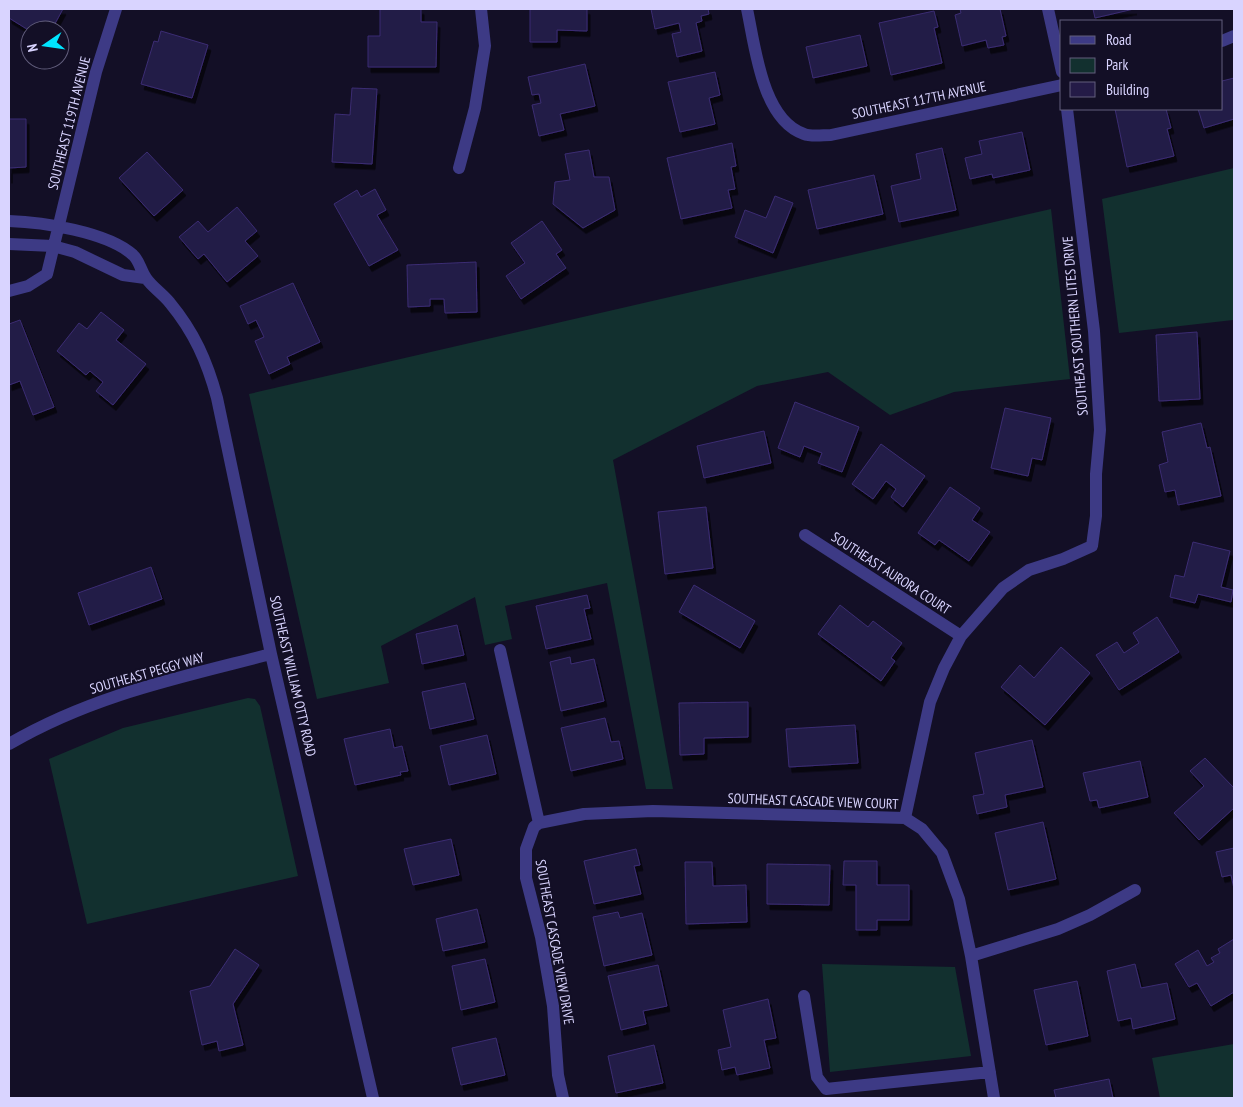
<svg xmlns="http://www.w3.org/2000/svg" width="1243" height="1107" font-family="'PT Sans Narrow',sans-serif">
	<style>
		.green { fill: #12302f }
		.building { fill: #241b47; stroke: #3b2d73; filter: url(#shadow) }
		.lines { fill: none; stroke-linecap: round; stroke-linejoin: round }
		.minor { stroke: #3d3a85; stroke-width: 12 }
		.labels { text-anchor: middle; stroke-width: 4; stroke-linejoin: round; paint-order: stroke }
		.street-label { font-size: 14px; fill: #d9d4ff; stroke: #130f26 }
	</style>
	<defs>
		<filter id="shadow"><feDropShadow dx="3" dy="5.5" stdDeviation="0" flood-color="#0009"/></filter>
	</defs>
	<rect width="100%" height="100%" fill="#130f26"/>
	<!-- green -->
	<path class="green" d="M1234,168v158l-1,-6 -114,13 -17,-134z
		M1051,209l19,170 -116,13 -64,23 -62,-43 -71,14 -144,74 60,329h-27l-39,-206 -102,23 7,33 -27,6 -10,-48 -94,49 8,37 -72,16 -68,-305z
		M248,698l7,1 5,7 38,170 -211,48 -38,-165 74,-31z
		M822,964l133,3 16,89 -141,16z
		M1234,1044v54h-74l-8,-40z"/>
	<!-- building -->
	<path class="building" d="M9,9h54l-11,20 -6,-3 -2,4 -14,1 -21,-13z
		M380,9h41v13h16l-1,45h-68v-31h12z
		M530,9h57v22l-30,-1v12h-27z
		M651,9h57l1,5 -8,2 1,5 -6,2 6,28 -25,6 -5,-23 9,-2 -2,-9 -24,6z
		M960,9h40l6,27 -4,1 2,8 -16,3 -2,-8 -24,6 -7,-31 6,-2z
		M1093,9h41l-39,9z
		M934,11l4,16 -4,1 8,35 -51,12 -12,-52z
		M161,31l47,14 -16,53 -51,-14 13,-43 4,1z
		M860,35l7,31 -54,12 -7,-31z
		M585,64l10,42 -35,8 4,16 -25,6 -7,-31 9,-2 -2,-9 -7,1 -4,-18z
		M715,72l5,23 -11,3 6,26 -35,8 -12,-50z
		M1234,78v41l-30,9 -6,-19h24v-28z
		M352,88l25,1 -5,75 -40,-2 3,-48 15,1z
		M1115,109h51l5,19 -4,1 7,27 -47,11z
		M9,119h17v48l-17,1v10z
		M1022,132l8,38 -37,8 -1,-4 -22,5 -5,-21 17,-4 -3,-13z
		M732,143l4,23 -5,1 4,22 -7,1 4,18 -51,11 -14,-61z
		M942,148l14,62 -57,12 -8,-36 30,-7 -5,-25z
		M589,150l5,27h15l6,33 -32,18 -30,-24 2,-22 15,-2 -5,-26z
		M147,152l36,38 -29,26 -35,-38z
		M874,175l9,39 -66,15 -9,-39z
		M375,189l11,21 -9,5 21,35 -29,16 -35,-62 23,-14 4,7z
		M775,196l18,7 -20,50 -38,-16 10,-27 21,8z
		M237,207l20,24 -12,10 13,15 -31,26 -23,-28 -6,5 -19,-22 19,-16 10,11z
		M542,221l20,29 -6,4 10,14 -45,31 -15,-23 19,-13 -14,-20z
		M476,262l1,50 -32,1 -1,-14h-14v7l-22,1 -1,-42z
		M293,283l27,59 -33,15 3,7 -21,10 -14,-33 9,-4 -8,-17 -8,4 -8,-18z
		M101,312l23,18 -8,10 30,24 -33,41 -17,-14 7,-9 -13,-11 -4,4 -29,-24 22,-28 8,6z
		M20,320l34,87 -21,8 -13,-34 -11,4v-61z
		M1197,332l3,67 -41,2 -3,-66z
		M795,402l64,25 -17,45 -24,-9 4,-10 -18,-7 -4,11 -22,-9z
		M1005,408l46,10 -9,42 -10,-2 -4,18 -37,-8z
		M1201,423l6,25 3,-1 11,49 -43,9 -3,-15 -10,2 -6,-27 9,-3 -6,-30z
		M764,431l7,32 -67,15 -7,-32z
		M881,444l44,32 -22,31 -12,-10 5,-8 -10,-8 -13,18 -21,-15z
		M950,487l30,21 -8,12 18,12 -21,29 -30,-21 -4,5 -17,-12z
		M706,507l7,61 -48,6 -7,-62z
		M1193,542l37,9 -9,36 12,3 -2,12 -33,-8 -3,9 -25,-6 5,-22 9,2z
		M151,567l11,32 -73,26 -11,-32z
		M694,585l61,36 -15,27 -61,-36z
		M587,595l3,13 -6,1 7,30 -45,10 -10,-43z
		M840,605l28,22 5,-6 29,22 -11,15 4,3 -14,20 -63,-47z
		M1157,617l22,35 -60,38 -23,-35 21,-13 7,11 15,-10 -6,-10z
		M457,625l7,30 -42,9 -6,-30z
		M1061,647l29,26 -45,52 -44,-38 19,-22 14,13z
		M570,657l1,7 23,-5 10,42 -43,10 -11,-49z
		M465,683l9,36 -44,10 -8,-37z
		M748,702v35l-44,1v16l-24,1 -1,-52z
		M605,718l6,24 8,-1 4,18 -52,12 -10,-43z
		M855,725l3,38 -69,4 -3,-38z
		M390,729l4,19 8,-2 6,25 -8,1 1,3 -46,10 -11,-46z
		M487,735l9,39 -47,11 -9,-39z
		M1032,740l11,47 -38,8 2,12 -30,7 -4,-18 11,-2 -9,-41z
		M1205,758l29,30v20l-35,32 -25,-27 30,-27 -14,-15z
		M1140,761l8,36 -49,11 -2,-8 -7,1 -7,-28z
		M1043,822l13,57 -48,11 -13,-57z
		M451,839l8,36 -46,10 -9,-36z
		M1234,848v41l-3,-14 -9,2 -6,-25z
		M636,849l4,16 -6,1 7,28 -47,10 -10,-43z
		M844,861h33v24h32v35h-32v10h-21v-45h-13z
		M685,862h27l1,24 33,-1 1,37 -61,2z
		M767,864l63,1 -1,40 -62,-1z
		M477,909l8,33 -42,9 -7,-32z
		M618,912l2,6 22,-5 10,42 -48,11 -11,-49z
		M1234,939v53l-23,14 -14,-23 -8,4 -14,-23 23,-14 9,16 7,-4 -3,-4 9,-5 -2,-4z
		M235,949l24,16 -26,39 10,41 -24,6 -2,-10 -15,4 -12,-54 20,-5z
		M485,959l10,43 -34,8 -9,-44z
		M1135,964l6,24 26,-5 8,36 -42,10 -2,-11 -13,3 -11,-50z
		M658,965l9,41 -24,5 3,13 -25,6 -13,-54z
		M1077,981l11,55 -42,9 -12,-55z
		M768,999l8,39 -12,2 6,28 -33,7 -2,-8 -13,3 -4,-20 13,-3 -8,-37z
		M496,1038l9,37 -44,10 -9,-37z
		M654,1045l9,38 -47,10 -8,-37z
		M1109,1079l4,19h-57l-2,-8z"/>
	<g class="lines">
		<!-- minor -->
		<path class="minor" d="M747,9c8,37 15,111 57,125 7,3 19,1 27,1l231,-50
			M1048,9l14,63
			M1222,41l12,-5
			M459,168l16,-60 10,-62 -4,-37
			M9,221c33,1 99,11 124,34 6,5 8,16 13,23 6,9 17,16 24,25 24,29 37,58 47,95l54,256 102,444
			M9,244l44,2 22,6 48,23 22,3
			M9,291l19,-5 19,-12 49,-202 20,-63
			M805,535l156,101
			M500,650l39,173
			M9,744c84,-49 169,-66 262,-90
			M905,818l25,-116 14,-34 17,-32 42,-48 26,-18 34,-11 29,-13 4,-30v-42l4,-44 -6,-99 -27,-222
			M971,956l87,-27 32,-14 45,-25
			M804,996l13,81 9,12 164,-17
			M563,1098l-5,-23 -5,-69 -12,-69 -15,-59v-29l8,-22 5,-4 45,-9 69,-3 252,7 17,11 20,24 17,46 12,57 23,142"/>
	</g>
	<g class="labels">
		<!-- street labels -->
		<g class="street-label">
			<text transform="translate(919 100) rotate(-12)" y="5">SOUTHEAST 117TH AVENUE</text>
			<text transform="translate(69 123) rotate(-76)" y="5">SOUTHEAST 119TH AVENUE</text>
			<text transform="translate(1075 326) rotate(-95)" y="5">SOUTHEAST SOUTHERN LITES DRIVE</text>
			<text transform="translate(891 573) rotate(33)" y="5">SOUTHEAST AURORA COURT</text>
			<text transform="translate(147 673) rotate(-16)" y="5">SOUTHEAST PEGGY WAY</text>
			<text transform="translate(293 676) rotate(77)" y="5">SOUTHEAST WILLIAM OTTY ROAD</text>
			<text transform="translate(813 801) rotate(2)" y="5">SOUTHEAST CASCADE VIEW COURT</text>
			<text transform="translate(555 942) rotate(80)" y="5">SOUTHEAST CASCADE VIEW DRIVE</text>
		</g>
	</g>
	<!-- border -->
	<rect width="1243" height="1107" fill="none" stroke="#d9d4ff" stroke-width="20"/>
	<!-- legend -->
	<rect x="1060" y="20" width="162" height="90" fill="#130f26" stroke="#625e7d"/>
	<rect x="1070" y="36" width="25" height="8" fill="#3d3a85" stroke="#625e7d"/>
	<text x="1106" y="45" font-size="15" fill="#d9d4ff">Road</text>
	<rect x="1070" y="58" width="25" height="15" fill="#12302f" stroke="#625e7d"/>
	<text x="1106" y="70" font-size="15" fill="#d9d4ff">Park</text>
	<rect x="1070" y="82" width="25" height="15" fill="#241b47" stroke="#625e7d"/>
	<text x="1106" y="95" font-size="15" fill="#d9d4ff">Building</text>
	<!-- north arrow -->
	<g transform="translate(45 45) rotate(257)"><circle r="24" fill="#130f26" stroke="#625e7d"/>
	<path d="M0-4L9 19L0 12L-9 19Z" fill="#00e5ff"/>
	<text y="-8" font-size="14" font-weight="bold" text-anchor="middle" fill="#d9d4ff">N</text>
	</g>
</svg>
